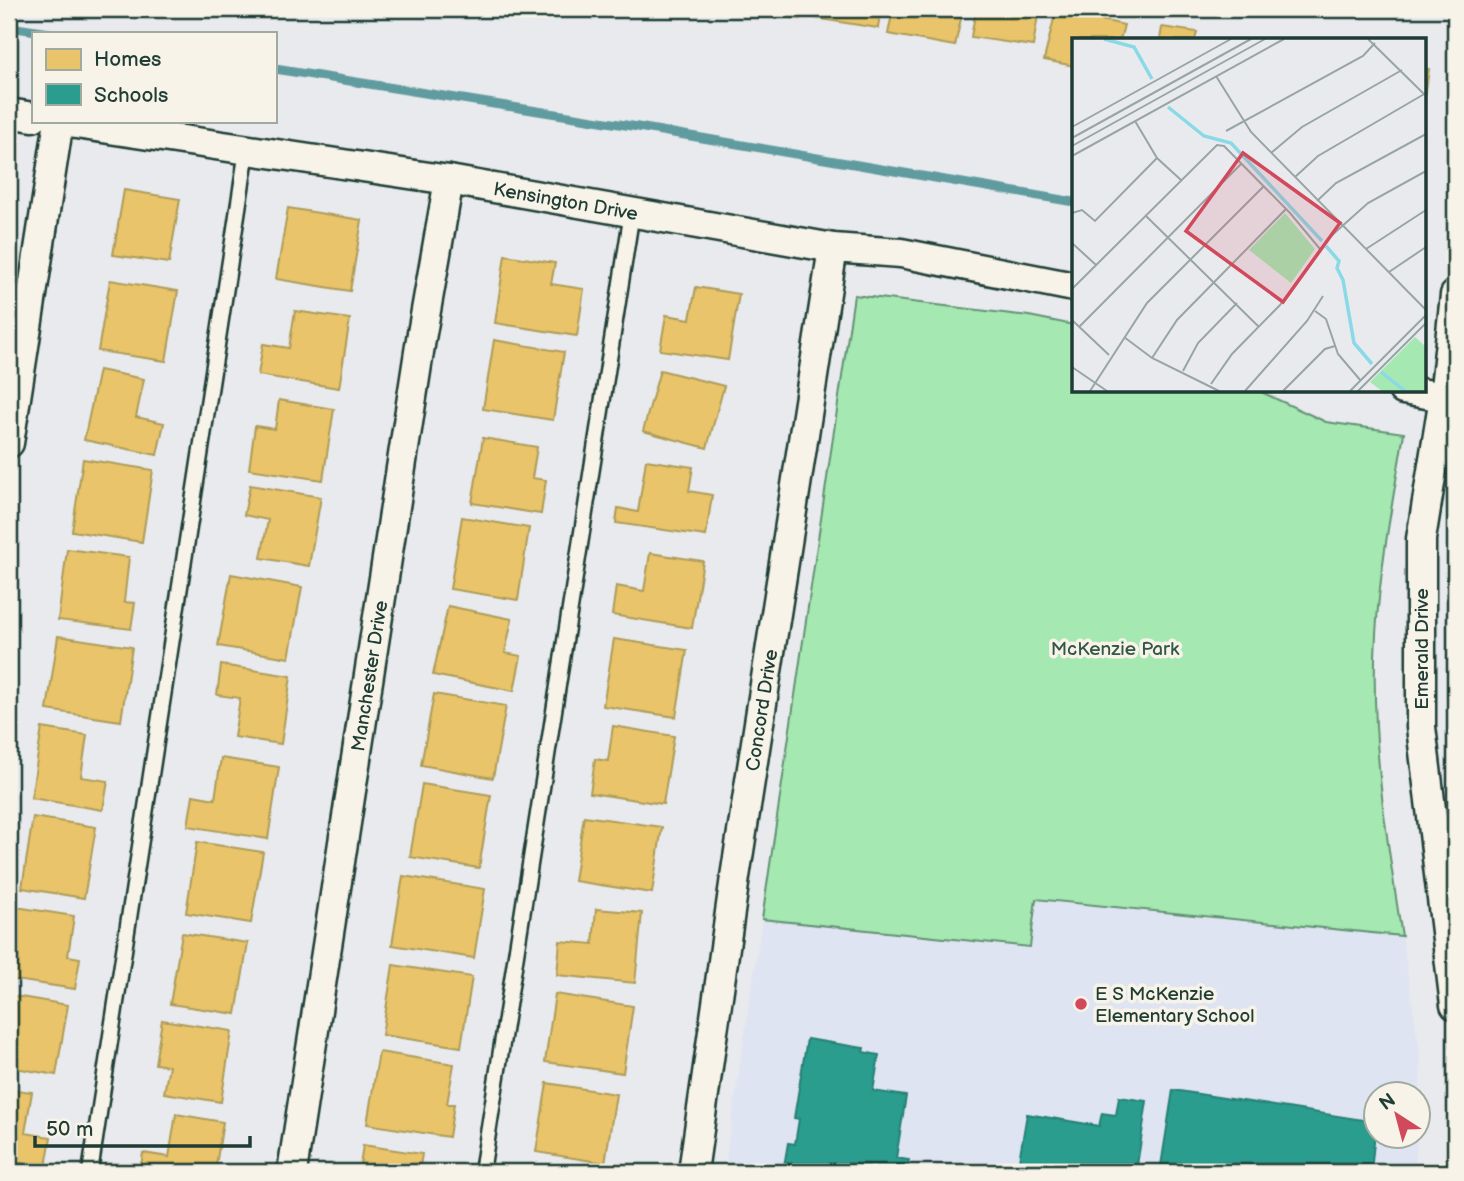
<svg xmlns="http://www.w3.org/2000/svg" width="1464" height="1181" font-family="'Balsamiq Sans',sans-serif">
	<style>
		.built { fill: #dfe4f2 }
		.green { fill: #a5e8b2; stroke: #629273; stroke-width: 2 }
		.homes { fill: #e9c46a; stroke: #ac9c5a; stroke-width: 2 }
		.schools { fill: #2a9d8f; stroke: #278074; stroke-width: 2 }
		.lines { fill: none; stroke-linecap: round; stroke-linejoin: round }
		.stream { stroke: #5f9b9f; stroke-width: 9 }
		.lane-casing { stroke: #1f3d34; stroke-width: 19 }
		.street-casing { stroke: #1f3d34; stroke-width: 33 }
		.lane { stroke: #f7f3e8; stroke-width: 14 }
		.street { stroke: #f7f3e8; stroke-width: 28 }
		.poi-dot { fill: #d1495b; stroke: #f7f3e8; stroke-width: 2.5 }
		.labels { text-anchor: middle; stroke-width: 7; stroke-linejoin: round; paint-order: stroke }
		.street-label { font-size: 19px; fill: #1f3d34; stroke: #f7f3e8 }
		.park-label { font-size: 19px; fill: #335747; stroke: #f7f3e8 }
		.poi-label { font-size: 19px; fill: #1f3d34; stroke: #f7f3e8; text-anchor: start }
		.inset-river { fill: none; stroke: #89d9e6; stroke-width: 3.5 }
		.inset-road { fill: none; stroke: #98a5a4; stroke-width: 2 }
		.view { fill: #d1495b; fill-opacity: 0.15; stroke: #d1495b; stroke-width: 3.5 }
		.inset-edge { fill: none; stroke: #1f3d34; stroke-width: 3.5 }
	</style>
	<rect width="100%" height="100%" fill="#e9eaee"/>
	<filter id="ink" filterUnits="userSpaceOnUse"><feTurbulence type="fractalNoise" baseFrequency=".0143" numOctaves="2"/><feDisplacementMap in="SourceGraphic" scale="14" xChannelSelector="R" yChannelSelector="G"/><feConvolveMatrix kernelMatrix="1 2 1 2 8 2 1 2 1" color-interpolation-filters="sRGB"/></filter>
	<g filter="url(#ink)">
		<!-- built -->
		<path class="built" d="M1035,898l367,38 19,125 -2,44 -1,-11h-42v42h41l-2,36h-691l38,-253 267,28z"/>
		<!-- green -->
		<path class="green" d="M854,295l175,21 45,9v65h183l69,32 78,11c-11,67 -24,133 -28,201 -6,101 10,202 26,302l-366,-37 -6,48 -268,-28z"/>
		<!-- homes -->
		<path class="homes" d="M740,9h62l-1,10 -61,-6z
			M815,9h66l-3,19 -64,-10z
			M893,9h70l-8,37 -67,-12z
			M976,9h63l-6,37 -62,-9z
			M1056,10l68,15 -4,15h-46v26l-30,-6z
			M1162,27l35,5 -2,8h-35z
			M1424,68l5,1 -5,35z
			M124,190l56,9 -11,64 -56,-8z
			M288,208l74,12 -12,71 -74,-12z
			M505,255l50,8 -4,21 33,5 -7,47 -82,-13z
			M110,280l68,11 -12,70 -68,-10z
			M696,287l43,7 -11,66 -68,-10 6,-35 24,4z
			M295,311l55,8 -11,69 -81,-13 5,-31 26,4z
			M494,340l70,12 -11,68 -70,-11z
			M99,370l45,9 -8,38 28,6 -7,32 -73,-15z
			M660,370l64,16 -17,62 -64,-17z
			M279,400l55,9 -11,71 -74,-11 6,-43 20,3z
			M483,438l54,9 -5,31 14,2 -5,34 -69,-11z
			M83,459l70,11 -11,72 -70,-11z
			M646,460l47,7 -4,24 23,4 -6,41 -90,-13 2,-15 20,4z
			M250,485l71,12 -12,69 -48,-8 7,-38 -24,-5z
			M462,517l67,11 -11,72 -68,-11z
			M67,549l62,8 -5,45 11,1 -4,26 -73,-9z
			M650,553l53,8 -11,67 -80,-13 4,-29 28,5z
			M231,574l71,13 -13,71 -71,-12z
			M448,606l64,13 -7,34 16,3 -7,35 -81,-16z
			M58,636l74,11 -11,74 -74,-11z
			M614,639l73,11 -11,67 -73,-11z
			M221,665l70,11 -10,68 -47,-7 6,-39 -23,-3z
			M434,694l72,12 -13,72 -72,-13z
			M613,726l61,10 -11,68 -73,-11 5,-34 13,2z
			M42,728l45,7 -6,42 27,4 -5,29 -72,-12z
			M221,758l58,9 -11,72 -80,-13 5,-31 22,4z
			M422,784l69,11 -12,73 -69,-11z
			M584,816l78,11 -10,66 -78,-12z
			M33,817l63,10 -12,71 -62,-10z
			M197,842l66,10 -12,71 -65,-10z
			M403,876l82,13 -11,69 -82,-13z
			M16,907l58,9 -6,40 12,2 -5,31 -66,-10v-30z
			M596,909l46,4 -7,70 -78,-8 3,-34 33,3z
			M182,933l66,10 -12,71 -66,-10z
			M393,965l79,12 -11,70 -79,-12z
			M555,994l78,12 -10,67 -78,-11z
			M9,995l59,10 -12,70 -47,-8z
			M162,1020l70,11 -11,71 -57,-9 5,-27 -14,-2z
			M379,1052l75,12 -7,40h7l-5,33 -82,-13z
			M547,1083l69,11 -11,69 -69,-11z
			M9,1089l23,3 -7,41 26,4 -5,30 -37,-6z
			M176,1114l47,8 -8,50h-75l3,-19 26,4z
			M363,1145l59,9 -3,18h-60z"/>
		<!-- schools -->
		<path class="schools" d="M807,1039l57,9 -1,4 16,3 -6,36 33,5 -10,62 13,2 -2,12h-124l5,-29 7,1 4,-25 -5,-1z
			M1173,1090l203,32 -5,50h-211z
			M1119,1097l28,4 -11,71h-119l10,-58 72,12 3,-13 14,2z"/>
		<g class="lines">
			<!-- stream -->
			<path class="stream" d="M9,27l41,6
				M275,69l363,58 436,75"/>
			<defs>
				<path id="lane" d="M90,1172l157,-1022
					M482,1172l150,-960"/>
				<g id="street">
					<path d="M9,113l24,4"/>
					<path id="s1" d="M56,121l393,59 384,68 68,5 173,34"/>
					<path d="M1455,295l-11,102 -23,142v188l34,278"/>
					<path d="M1403,390l41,7"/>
					<path d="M9,443l50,-322"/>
					<path id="s2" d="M292,1172l129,-833 28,-159"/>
					<path id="s3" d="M693,1172l42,-295 98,-629"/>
				</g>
			</defs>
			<!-- lane casing -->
			<use href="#lane" class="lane-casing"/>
			<!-- street casing -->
			<use href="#street" class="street-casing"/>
			<!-- lane -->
			<use href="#lane" class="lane"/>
			<!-- street -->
			<use href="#street" class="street"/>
		</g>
	</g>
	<!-- markers -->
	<circle class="poi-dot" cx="1081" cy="1004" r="7"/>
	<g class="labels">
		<!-- street labels -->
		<g class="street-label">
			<text dy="7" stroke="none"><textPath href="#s1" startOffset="516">Kensington Drive</textPath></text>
			<text transform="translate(1421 649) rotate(-90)" y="7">Emerald Drive</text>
			<text dy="7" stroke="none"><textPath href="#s2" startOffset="502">Manchester Drive</textPath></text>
			<text dy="7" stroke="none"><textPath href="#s3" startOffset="467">Concord Drive</textPath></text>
		</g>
		<!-- park labels -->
		<g class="park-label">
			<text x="1115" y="655">McKenzie Park</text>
		</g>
		<!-- poi labels -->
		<g class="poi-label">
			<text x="1095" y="1000">E S McKenzie<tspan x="1095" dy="22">Elementary School</tspan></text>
		</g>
	</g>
	<!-- overview -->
	<g transform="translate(1072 38)">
		<rect width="354" height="354" fill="#e9eaee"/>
		<path d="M213,175l30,36 -24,34 -42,-33zM343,299l10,9v45h-43l-12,-9z" fill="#a5e8b2"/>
		<path class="inset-river" d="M32,1l30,8 18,32M96,69l36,29 27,7 91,98M254,208l13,15 -2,7 6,12 11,63 18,21M309,334l24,19"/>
		<path class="inset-road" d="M296,1l57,56M144,38l35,56 175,178M63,83l22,37 24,22M0,89l159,-88M154,93l137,-75 12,-13M0,100l179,-99M0,108l193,-107M199,115l31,-26 100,-57M0,118l212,-117M223,139l23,-21 108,-63M245,163l19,-18 90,-49M0,175l10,-3 13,11 62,-63M73,177l114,112M0,205l24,22M294,211l60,-39M317,234l37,-25M0,251l145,-144 7,1 66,67 30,36M243,273l11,8 12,35 23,27M0,282l37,35M7,289l162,-163M52,299l28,21 67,33M80,320l25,-38 109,-111M0,329l35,24M111,333l15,-28 39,-40M139,346l21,-30 48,-49 50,-68 38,-34 58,-32M18,353l57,-88 117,-117M173,353l62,-70 16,-25M211,353l42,-42 10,-3M278,353l76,-76M286,353l68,-68"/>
		<path class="view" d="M171,115l97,70 -57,79 -97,-71z"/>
		<rect width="354" height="354" class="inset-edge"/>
	</g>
	<!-- margin -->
	<rect width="1464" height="1181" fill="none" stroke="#f7f3e8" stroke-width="35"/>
	<rect x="18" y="18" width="1429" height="1146" fill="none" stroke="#1f3d34" stroke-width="2.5" filter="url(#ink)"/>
	<!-- legend -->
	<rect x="32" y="32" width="245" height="91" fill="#f7f3e8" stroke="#a1aaa0" stroke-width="2"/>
	<rect x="46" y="49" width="35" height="21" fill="#e9c46a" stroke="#a1aaa0" stroke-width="2"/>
	<text x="94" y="66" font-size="21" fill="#1f3d34">Homes</text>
	<rect x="46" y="84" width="35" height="21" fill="#2a9d8f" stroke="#a1aaa0" stroke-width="2"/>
	<text x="94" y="102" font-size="21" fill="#1f3d34">Schools</text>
	<!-- north arrow -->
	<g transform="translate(1397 1115) rotate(324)"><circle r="33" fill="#f7f3e8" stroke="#a1aaa0" stroke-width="2"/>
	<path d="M0-5L12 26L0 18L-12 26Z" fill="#d1495b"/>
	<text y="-10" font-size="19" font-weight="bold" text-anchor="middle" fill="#1f3d34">N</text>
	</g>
	<!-- scale -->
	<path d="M35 1136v10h215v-10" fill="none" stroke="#1f3d34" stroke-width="3.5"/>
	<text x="46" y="1136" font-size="21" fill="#1f3d34" stroke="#f7f3e8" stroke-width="5" paint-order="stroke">50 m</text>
</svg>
